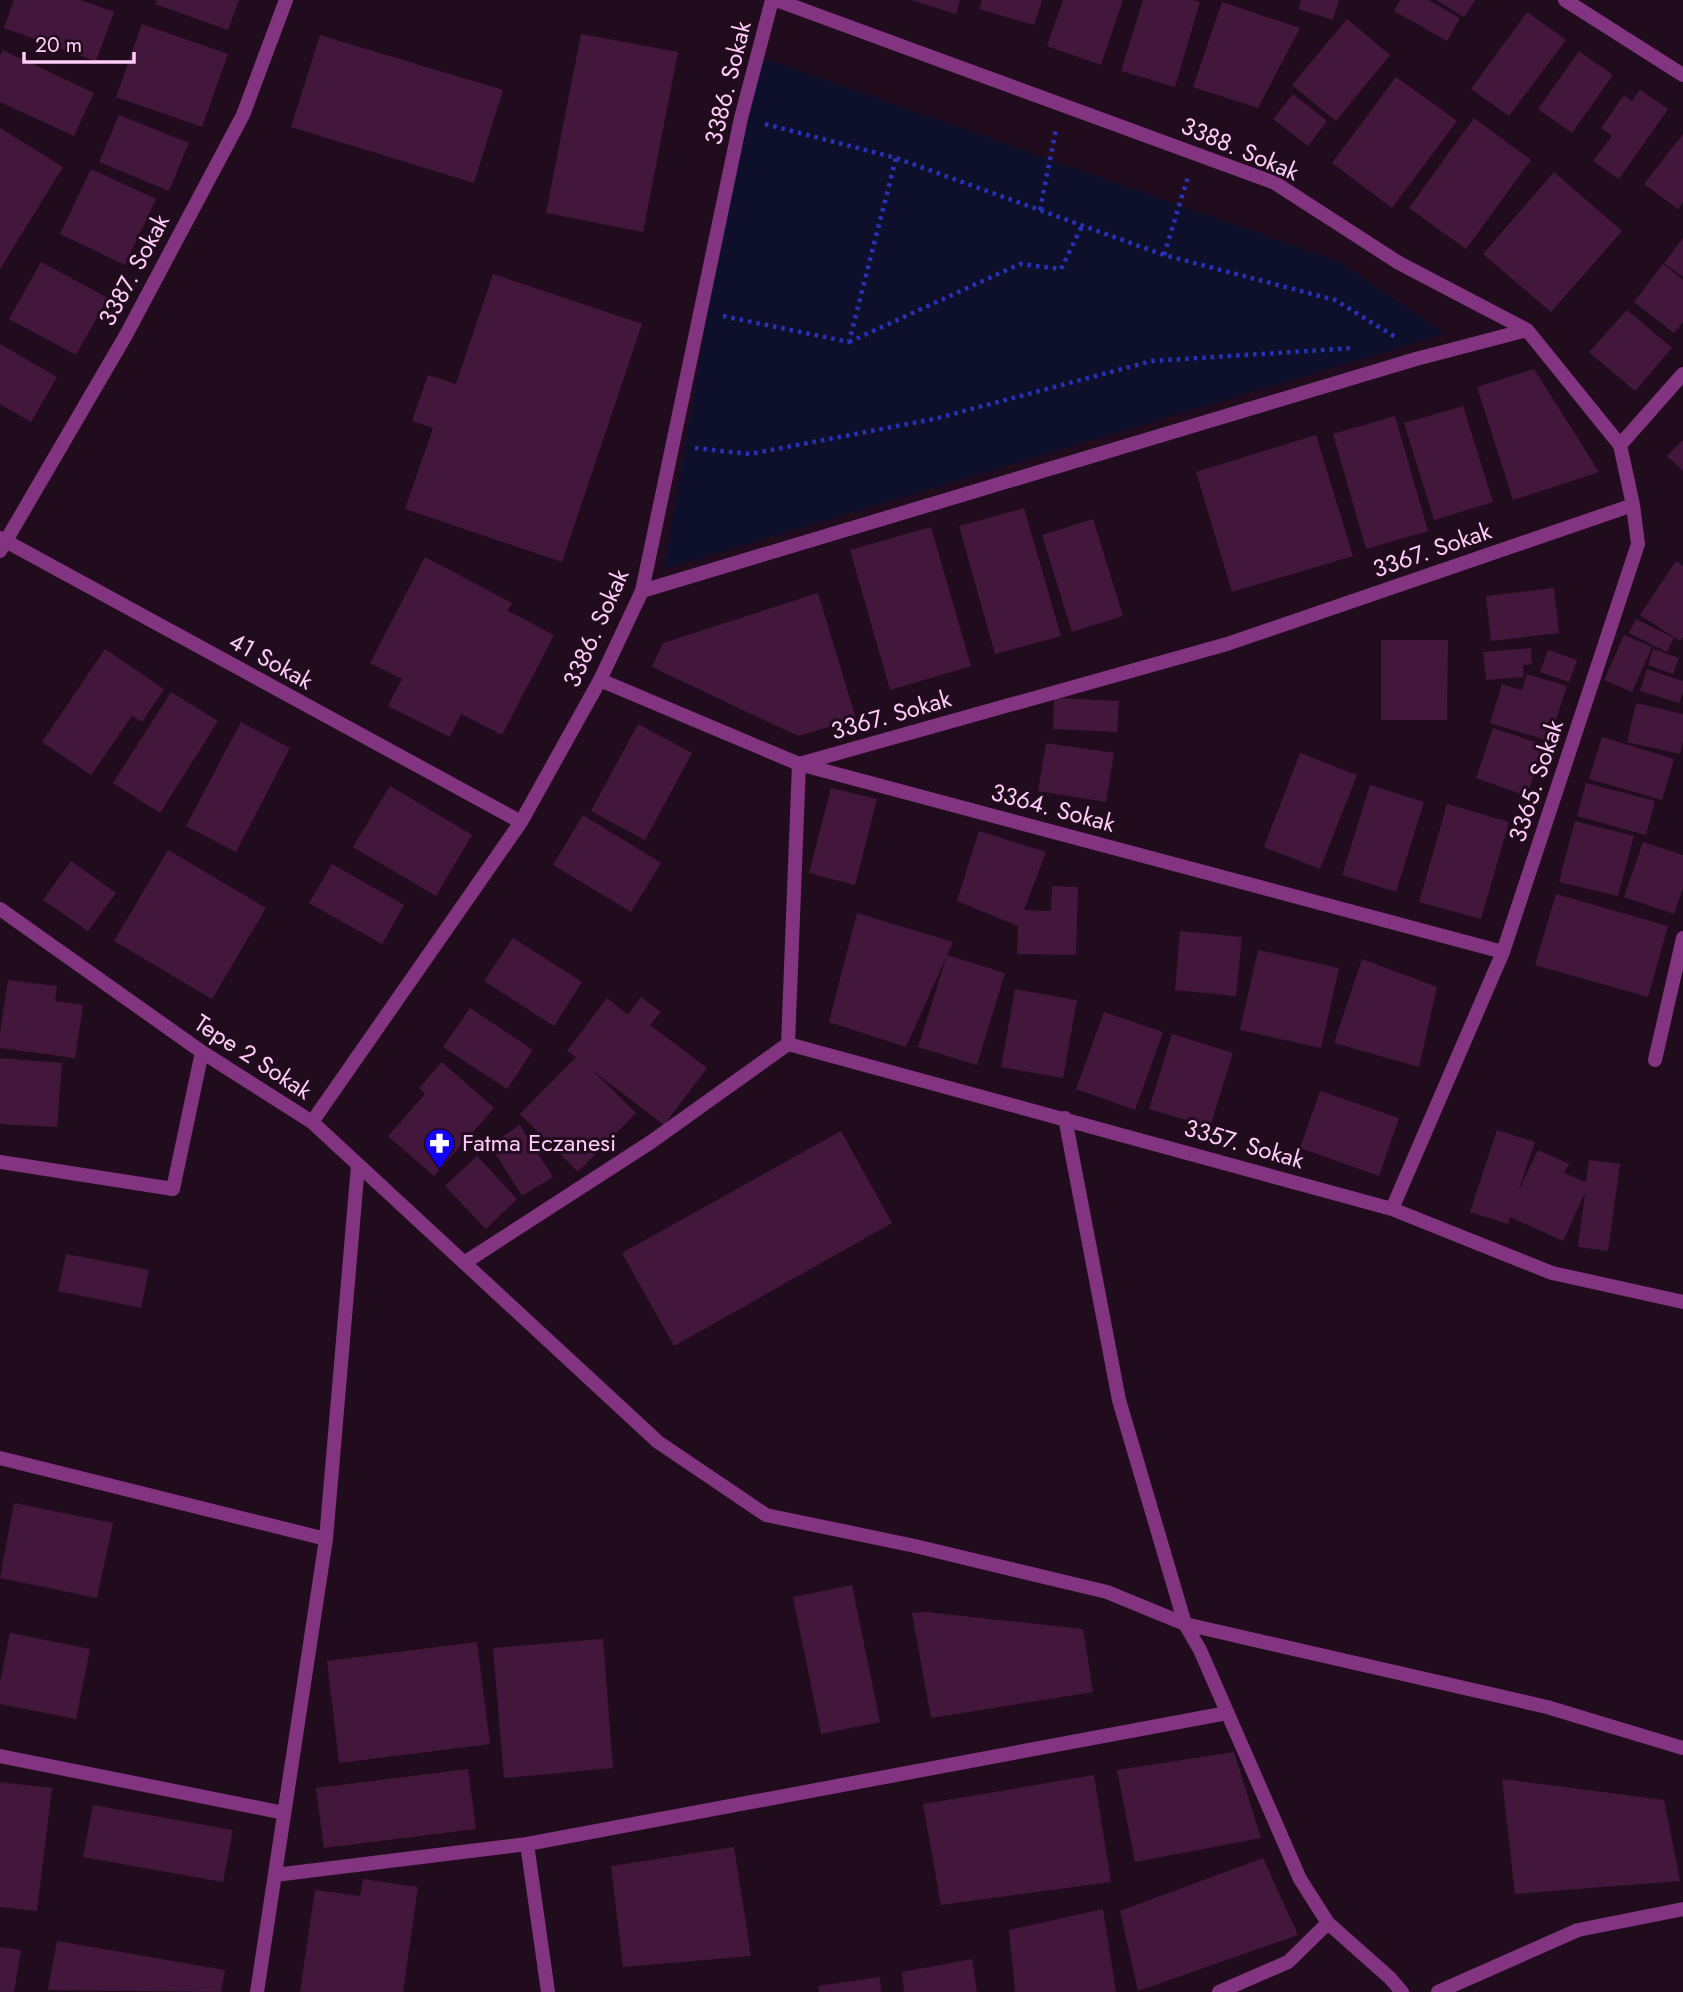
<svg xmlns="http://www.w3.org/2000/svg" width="1683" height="1992" font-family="Jost,sans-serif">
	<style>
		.green { fill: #0e102b }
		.building { fill: #43173b }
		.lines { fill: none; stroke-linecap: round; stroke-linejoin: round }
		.path { stroke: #2732b8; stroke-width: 4.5; stroke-dasharray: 3.5 5; stroke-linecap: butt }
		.minor { stroke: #833481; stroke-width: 14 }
		.labels { text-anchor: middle; stroke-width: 6; stroke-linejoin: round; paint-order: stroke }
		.street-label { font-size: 24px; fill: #ffccfa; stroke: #210c1e }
		.poi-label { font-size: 24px; fill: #ffccfa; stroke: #210c1e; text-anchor: start }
	</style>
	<rect width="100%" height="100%" fill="#210c1e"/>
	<!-- green -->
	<path class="green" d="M766,59l574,203 105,72 -781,235 83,-485z"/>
	<!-- building -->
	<path class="building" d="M14,0h67l33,12 -18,49 -92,-33z
		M157,0h82l-11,30 -73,-26z
		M911,0h49l-4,14z
		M982,0h60l-8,25 -55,-16z
		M1063,0h60l-22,65 -54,-19z
		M1143,0h50l7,2 -25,85 -54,-16z
		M1301,0h38l-6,20 -34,-11z
		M1400,0h28l32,18 -13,23 -53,-30z
		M1436,0h39l-11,17z
		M1222,2l78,26 -42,80 -65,-21z
		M1527,12l39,28 -57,76 -38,-27z
		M1347,19l43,36 -54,66 -44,-36z
		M142,24l86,30 -26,73 -86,-30z
		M581,34l97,18 -35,180 -97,-19z
		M320,35l183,55 -29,93 -183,-56z
		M3,50l91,43 -20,43 -74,-34v-46z
		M1579,51l34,24 -41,58 -34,-24z
		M1396,77l61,44 -65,87 -60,-45z
		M1640,90l28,19 -49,70 -26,-18 19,-25 -11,-8 23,-33 8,6z
		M1293,94l34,27 -19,25 -35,-27z
		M119,115l70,28 -20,48 -70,-29z
		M1474,118l57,42 -65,89 -57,-41z
		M0,128l63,39 -63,102z
		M1683,134v68l-5,7 -34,-25z
		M91,169l65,30 -31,66 -65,-31z
		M1554,172l68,59 -71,81 -68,-58z
		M1683,238v39l-19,-14z
		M41,262l67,36 -32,57 -67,-36z
		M1663,264l20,16v42l-9,11 -40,-31z
		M493,274l149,50 -80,238 -157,-53 28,-81 -21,-7 16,-46 28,9z
		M1627,310l45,38 -37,43 -46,-39z
		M0,344l57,33 -26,45 -31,-18z
		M1534,369l65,103 -86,28 -36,-113z
		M1463,406l30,96 -59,18 -30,-97z
		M1395,416l33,115 -62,18 -33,-115z
		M1316,435l37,121 -121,36 -36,-120z
		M1683,440v31l-16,-15z
		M1024,508l37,128 -66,18 -36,-128z
		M1093,519l30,97 -51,16 -30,-97z
		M931,527l40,139 -81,24 -40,-140z
		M425,557l87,46 -4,8 46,24 -52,100 -41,-21 -11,23 -62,-31 14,-27 -32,-16z
		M1676,561l7,5v71l-3,4 -40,-26z
		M1554,588l5,45 -68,8 -5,-45z
		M818,593l38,126 -58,17 -146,-69 11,-24z
		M1636,619l38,19 -7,14 -38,-19z
		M1624,635l28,12 -20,45 -28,-12z
		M1381,640h67l-1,80h-66z
		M1531,648l1,16 -9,1 1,12 -38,3 -3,-28z
		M105,649l59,40 -22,33 -10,-6 -41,59 -49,-33z
		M1653,649l26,9 -6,16 -25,-9z
		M1548,650l29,10 -8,22 -29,-10z
		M1647,669l36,12v11l-4,11 -39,-12z
		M1527,674l40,12 -18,55 -59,-18 12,-39 20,6z
		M171,692l47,29 -58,92 -47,-30z
		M1054,698l65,3 -2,31 -64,-3z
		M1636,703l47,11v27l-3,13 -53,-12z
		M241,722l49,26 -54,104 -50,-26z
		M638,724l54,29 -47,87 -54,-29z
		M1493,728l51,17 -17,51 -51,-18z
		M1602,737l72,22 -12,41 -73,-21z
		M1046,743l68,10 -8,49 -68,-11z
		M1300,753l57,22 -37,94 -56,-22z
		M1586,783l69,18 -9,34 -69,-19z
		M1370,785l54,17 -28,90 -54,-17z
		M390,786l82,49 -36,61 -83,-49z
		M831,788l46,11 -22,86 -46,-12z
		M1447,804l62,18 -28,97 -62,-17z
		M583,815l78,48 -30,49 -78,-47z
		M1575,821l59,15 -16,60 -59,-14z
		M979,831l67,21 -22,58 27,1 1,-25 26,1 -2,68 -59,-1 1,-28 -61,-25z
		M1643,842l40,13v33l-9,26 -50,-17z
		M168,850l98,58 -54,91 -98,-58z
		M71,861l45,32 -28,38 -45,-31z
		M332,864l72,41 -22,39 -73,-41z
		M1556,894l112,32 -20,71 -113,-32z
		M857,913l96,29 -47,105 -77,-25z
		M1180,931l62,6 -6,59 -61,-6z
		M513,938l69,44 -28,44 -70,-45z
		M1258,950l81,18 -18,80 -81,-18z
		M947,955l58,18 -28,92 -59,-18z
		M1362,959l75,28 -18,80 -85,-24z
		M8,980l49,6 -2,15 28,4 -8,53 -75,-10v-16z
		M1015,989l62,11 -14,78 -62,-11z
		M641,997l20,15 -11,13 57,43 -43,57 -72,-55 44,43 -58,59 -58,-58 56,-57 -9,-6 40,-53 21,17z
		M470,1008l63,42 -26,39 -64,-42z
		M1104,1012l59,20 -28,78 -59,-21z
		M1172,1034l61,19 -23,74 -61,-18z
		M0,1058l62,5 -5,64 -57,-3z
		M442,1062l52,46 -60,68 -46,-40 37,-42 -6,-6z
		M1320,1091l79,27 -20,58 -79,-28z
		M520,1125l33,52 -31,19 -32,-51z
		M1497,1130l38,12 -17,50 20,-42 31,14 -5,9 22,9 3,-22 31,4 -12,87 -30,-4 7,-54 -22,48 -53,-24 -2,7 -38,-12z
		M841,1131l51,92 -218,123 -52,-93z
		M477,1156l40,43 -31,30 -41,-43z
		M66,1254l83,16 -8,38 -83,-17z
		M14,1503l99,20 -16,75 -97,-20z
		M852,1585l28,137 -59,12 -28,-137z
		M925,1612l158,17 10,63 -162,26 -19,-105z
		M10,1633l80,16 -14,70 -76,-15v-22z
		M603,1639l10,129 -109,10 -11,-130z
		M477,1642l13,102 -151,19 -12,-102z
		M1234,1752l27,86 -126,24 -18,-92z
		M468,1769l8,60 -152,19 -8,-60z
		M1094,1775l17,107 -170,23 -18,-101z
		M1502,1779l162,21 16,81 -165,13z
		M0,1782l52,6 -15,123 -37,-4z
		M93,1805l140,25 -10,52 -140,-25z
		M734,1847l17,109 -128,11 -12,-101z
		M1263,1858l35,77 -160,56 -18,-80z
		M363,1879l55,8 -15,105h-103l15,-102 45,6z
		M1103,1909l13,83h-101l-6,-62z
		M57,1941l168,29 -4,22 -173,-2z
		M0,1947l21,3 -7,42h-14z
		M972,1959l5,33h-73l-2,-20z
		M880,1977l1,15h-62l-1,-6z"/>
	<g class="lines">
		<!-- path -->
		<path class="path" d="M765,124l131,34 268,97 171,45 62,38
			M1040,210l16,-81
			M1164,255l24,-78
			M723,316l126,26 47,-184
			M849,342l171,-78 41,5 21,-43
			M695,448l55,6 184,-35 218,-58 202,-13"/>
		<!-- minor -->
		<path class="minor" d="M776,0l499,183 124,80 128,67 93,115 13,60 5,39 -135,408 -111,257
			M1565,0l118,75
			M1620,445l63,-71
			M0,538l521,284
			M0,551l126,-216 117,-220 43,-115
			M642,591l774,-232 111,-29
			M600,680l199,84 704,188
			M0,909l202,143 110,70 346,320 108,73 149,31 192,46 78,32 15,26 100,229 28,44 62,55 12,14
			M788,1044l604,165 160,64 131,29
			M1655,1060l28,-122
			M1065,1118l54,282 66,224 362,83 136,41
			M312,1122l209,-300 79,-142 42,-89 99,-473 31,-118
			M0,1162l173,27 29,-137
			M464,1263l187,-121 137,-98 11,-280 428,-120 406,-139
			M0,1458l326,81
			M0,1756l284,57
			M527,1844l21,148
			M275,1875l252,-31 700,-131
			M257,1992l69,-453 32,-374
			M1219,1992l69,-30 40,-39
			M1438,1992l140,-62 105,-21"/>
	</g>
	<!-- icons -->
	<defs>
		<symbol id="pharmacy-pin" viewBox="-11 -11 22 30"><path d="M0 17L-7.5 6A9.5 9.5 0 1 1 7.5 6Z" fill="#1400f7" stroke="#210c1e"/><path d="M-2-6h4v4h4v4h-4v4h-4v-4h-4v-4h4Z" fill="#fff"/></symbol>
	</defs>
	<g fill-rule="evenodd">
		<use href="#pharmacy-pin" x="422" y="1126" width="35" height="47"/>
	</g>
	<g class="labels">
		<!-- street labels -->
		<g class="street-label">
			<text transform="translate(728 83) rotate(-76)" y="8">3386. Sokak</text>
			<text transform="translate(1240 149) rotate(23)" y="8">3388. Sokak</text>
			<text transform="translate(134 270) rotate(-62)" y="8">3387. Sokak</text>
			<text transform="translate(1432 550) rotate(-19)" y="8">3367. Sokak</text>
			<text transform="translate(596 628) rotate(-66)" y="8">3386. Sokak</text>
			<text transform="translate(271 661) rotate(29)" y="8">41 Sokak</text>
			<text transform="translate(891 715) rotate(-16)" y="8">3367. Sokak</text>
			<text transform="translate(1536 781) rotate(-72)" y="8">3365. Sokak</text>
			<text transform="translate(1053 808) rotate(15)" y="8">3364. Sokak</text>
			<text transform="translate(253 1057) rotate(33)" y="8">Tepe 2 Sokak</text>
			<text transform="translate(1244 1144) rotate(16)" y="8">3357. Sokak</text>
		</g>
		<!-- poi labels -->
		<g class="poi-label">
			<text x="462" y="1151">Fatma Eczanesi</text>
		</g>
	</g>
	<!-- scale -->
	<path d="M24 52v10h110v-10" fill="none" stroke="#ffccfa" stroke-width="3.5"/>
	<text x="35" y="52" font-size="21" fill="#ffccfa" stroke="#210c1e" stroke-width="5" paint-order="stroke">20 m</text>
</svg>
